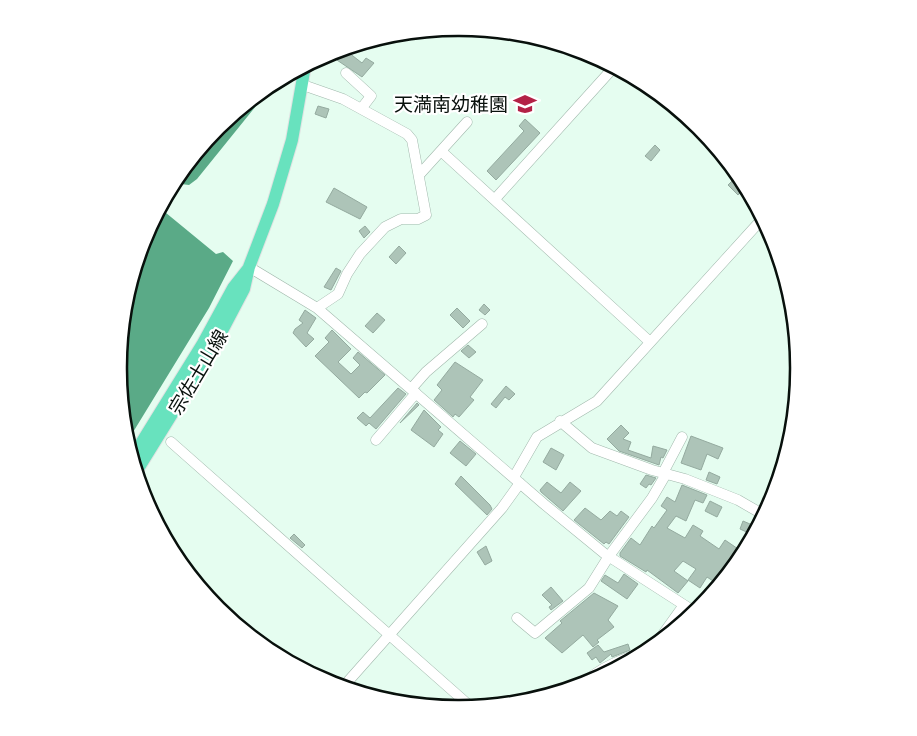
<svg xmlns="http://www.w3.org/2000/svg" width="917" height="736" font-family="Commissioner,'Noto Sans JP',sans-serif">
	<style>
		.water { fill: #5aaa87 }
		.building { fill: #adc4b8; stroke: #94aa9f }
		.lines { fill: none; stroke-linecap: round; stroke-linejoin: round }
		.minor-casing { stroke: #a1b8ac; stroke-width: 11 }
		.major-casing { stroke: #e1e2e2; stroke-width: 14 }
		.minor { stroke: #fff; stroke-width: 10 }
		.major { stroke: #68e2be; stroke-width: 12 }
		.labels { text-anchor: middle; stroke-width: 4.5; stroke-linejoin: round; paint-order: stroke }
		.poi-label { font-size: 19px; fill: #08100c; stroke: #fff; text-anchor: end }
		.street-label { font-size: 19px; fill: #08100c; stroke: #fff }
		.rim { fill: none; stroke: #08100c; stroke-width: 2.5 }
	</style>
	<rect width="100%" height="100%" fill="#e5fdf0"/>
	<!-- water -->
	<path class="water" d="M268,86l-4,10 -67,83 -8,6 -16,-2 45,-56z
		M160,208l56,46 7,-2 10,9 -24,47 -82,134c-4,-14 -4,-28 -6,-42 -6,-67 7,-133 39,-192z"/>
	<!-- building -->
	<path class="building" d="M398,33l-9,11 -9,-6 12,-4z
		M344,49l18,14 4,-5 8,5 -12,14 -31,-21 4,-5z
		M318,106l11,3 -3,9 -11,-4z
		M525,119l15,14 -44,47 -9,-9 37,-40 -5,-5z
		M655,145l5,5 -9,11 -6,-5z
		M738,175l8,11 -8,9 -10,-10z
		M334,188l33,19 -7,12 -34,-17z
		M365,226l5,6 -6,6 -5,-7z
		M399,246l7,7 -10,11 -7,-7z
		M336,268l5,3 -10,19 -7,-3z
		M484,304l6,6 -5,5 -6,-5z
		M457,308l13,13 -7,7 -13,-13z
		M305,310l11,8 -9,15 7,6 -8,8 -13,-14 2,-4 8,-6 -4,-3z
		M377,313l8,7 -12,13 -8,-7z
		M332,330l19,19 -13,13 13,12 9,-9 -7,-7 5,-6 27,23 -18,18 -2,-1 -6,6 -44,-42 14,-14 -4,-4z
		M468,345l8,7 -7,6 -8,-7z
		M455,362l28,18 -13,17 4,3 -15,17 -4,-3 -2,3 -19,-17 8,-10 -5,-5z
		M506,386l9,8 -6,6 -4,-3 -9,11 -5,-4z
		M398,388l8,6 -30,35 -7,-6 -3,3 -9,-8 6,-6 7,6z
		M417,403l2,2 -19,18z
		M424,410l17,17 -3,3 5,4 -9,13 -23,-17z
		M621,425l8,8 -6,6 8,3 -3,8 23,8 2,-12 14,4 -4,8 -2,-1 -2,8 -40,-14 -12,-12z
		M691,436l32,12 -5,11 -11,-5 -6,16 -20,-7z
		M460,441l16,13 -10,12 -16,-13z
		M551,448l13,7 -8,15 -13,-8z
		M709,472l11,5 -3,7 -11,-4z
		M646,475l10,3 -5,7 -2,-1 -3,4 -6,-4z
		M461,476l29,29 2,4 -5,6 -32,-31z
		M547,482l14,11 9,-11 11,9 -18,20 -22,-19 -1,-2z
		M682,485l25,10 -4,8 -8,-3 -9,21 -10,-5 -9,12 18,10 8,-13 10,6 -3,5 19,13 6,-9 19,13 -15,19 -6,-4 -7,11 -3,2 -6,-4 -7,11 -12,-8 8,-11 -13,-8 -9,10 14,10 -10,12 -31,-23 -1,2 -26,-16v-3l11,-15 9,7 12,-19 2,2 13,-18 -6,-4 6,-9 8,5z
		M710,501l12,6 -5,10 -12,-6z
		M585,508l16,12 9,-9 7,5 4,-5 8,6 -20,27 -3,-2 -2,2 -30,-24z
		M743,521l14,6 -4,8 -13,-6z
		M294,534l11,11 -3,3 -12,-10z
		M486,546l6,15 -7,4 -8,-13z
		M624,574l14,10 -11,15 -26,-18 4,-6 13,8z
		M551,587l12,14 -12,9 -2,-3 3,-2 -10,-10z
		M594,593l24,13 -10,14 6,7 -17,13 2,2 -6,5 -10,-12 -21,18 -17,-15 17,-15 -2,-2z
		M628,644l2,6 -18,7 -1,-3 -11,9 -4,-6 -4,3 -5,-7 11,-8 6,7z"/>
	<g class="lines">
		<defs>
			<path id="minor" d="M346,73l25,23 -10,13
				M303,85l40,14 64,35 5,6 14,75 -8,4h-17l-16,8 -25,27 -13,20 -9,20 -21,14
				M441,151l209,191
				M419,175l48,-53
				M495,199l119,-132
				M249,267l68,41 227,196 61,50 90,58
				M411,389l15,-17 56,-48
				M560,421l32,27 60,22 33,9 53,21 26,15
				M376,440l40,-47
				M171,442l300,265
				M663,473l19,-36
				M514,477l23,-40 60,-36 166,-183
				M517,618l18,15 54,-45 20,-32 43,-58 14,-24
				M656,644l28,-39
				M582,685c17,-18 43,-27 66,-34
				M343,687l159,-179 18,-25"/>
			<path id="major" d="M132,458l70,-113 31,-57 15,-19
				M136,472l78,-126 30,-57 5,-22 24,-63 19,-64 13,-74"/>
		</defs>
		<!-- minor casing -->
		<use href="#minor" class="minor-casing"/>
		<!-- major casing -->
		<use href="#major" class="major-casing"/>
		<!-- minor -->
		<use href="#minor" class="minor"/>
		<!-- major -->
		<use href="#major" class="major"/>
	</g>
	<!-- icons -->
	<defs>
		<symbol id="school-bare" viewBox="-9 -9 18 18"><path d="M0-5L7-2L0 1L-7-2ZM-4 1L0 2.5L4 1V4Q0 6-4 4Z" fill="#b32146" stroke="#fff" stroke-width="2.5" paint-order="stroke"/></symbol>
	</defs>
	<g fill-rule="evenodd">
		<use href="#school-bare" x="509" y="88" width="32" height="32"/>
	</g>
	<g class="labels">
		<!-- poi labels -->
		<g class="poi-label">
			<text x="508" y="111">天満南幼稚園</text>
		</g>
		<!-- street labels -->
		<g class="street-label">
			<text transform="translate(198 372) rotate(-59)" y="7">宗佐土山線</text>
		</g>
	</g>
	<!-- crop -->
	<path d="M0 0H917V736H0ZM458 36H459A331 331 0 0 1 790 367V369A331 331 0 0 1 459 700H458A331 331 0 0 1 127 369V367A331 331 0 0 1 458 36Z" fill="#fff" fill-rule="evenodd"/>
	<path class="rim" d="M458 36H459A331 331 0 0 1 790 367V369A331 331 0 0 1 459 700H458A331 331 0 0 1 127 369V367A331 331 0 0 1 458 36Z"/>
</svg>
